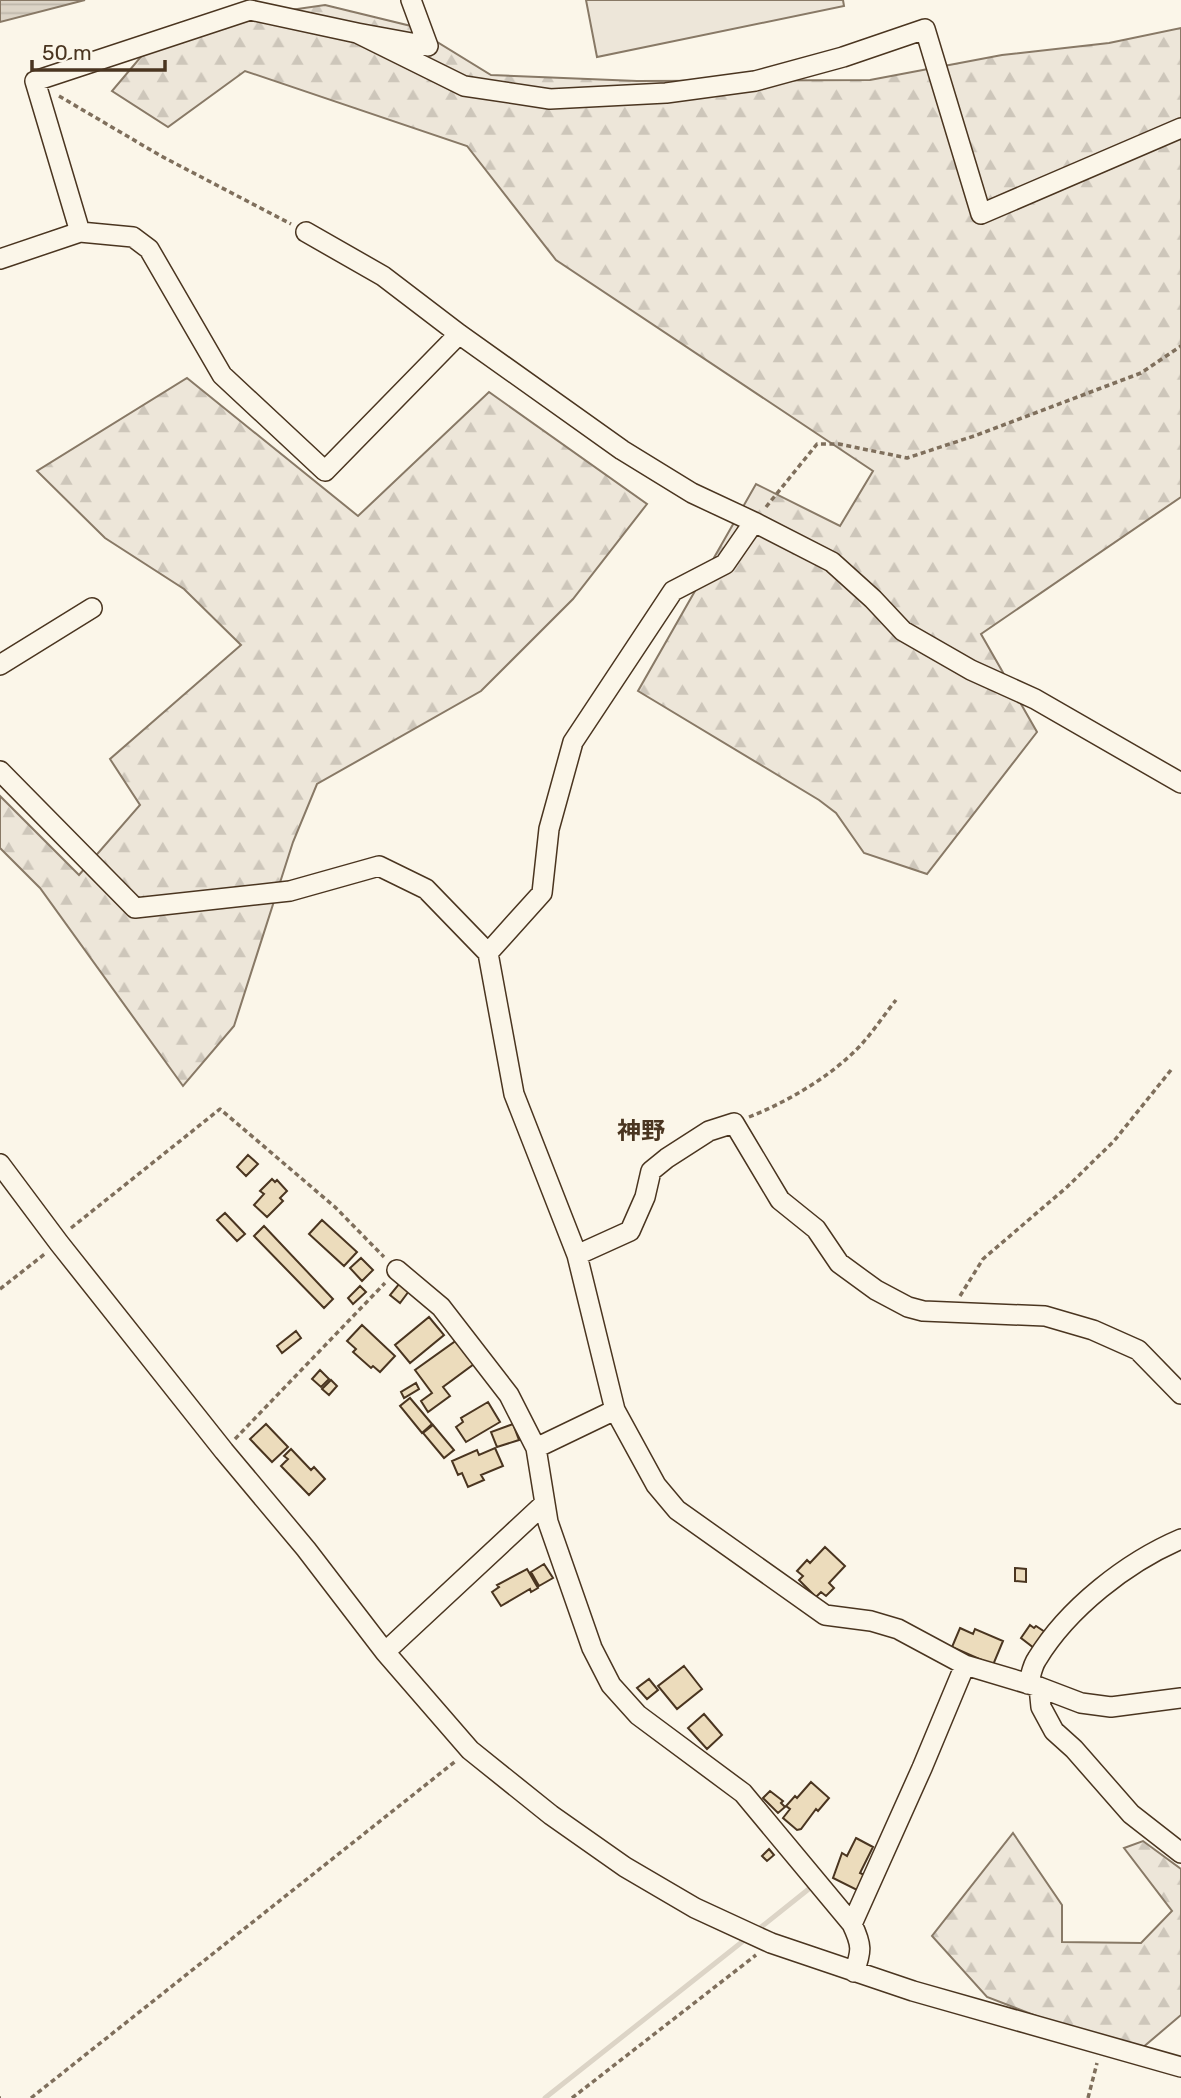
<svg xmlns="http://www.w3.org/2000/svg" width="1181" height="2098" font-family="Rubik,'Noto Sans JP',sans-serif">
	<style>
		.green { fill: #ede6d9; stroke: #887966; stroke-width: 2 }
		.forest { fill: url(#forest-firs); stroke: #887966; stroke-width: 2 }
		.water { fill: url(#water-rules); stroke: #887966; stroke-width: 2 }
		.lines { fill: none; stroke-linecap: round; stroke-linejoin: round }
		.stream { stroke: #dcd4c6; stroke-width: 5 }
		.building { fill: #ecdcbc; stroke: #4a3520; stroke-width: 2 }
		.minor-casing { stroke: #4a3520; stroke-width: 22 }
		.path { stroke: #7f6f5c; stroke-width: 3.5; stroke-dasharray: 5 3.5; stroke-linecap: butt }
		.minor { stroke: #fbf6e9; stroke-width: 19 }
		.labels { text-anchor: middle; stroke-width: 5; stroke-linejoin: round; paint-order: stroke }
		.quarter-label { font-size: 24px; font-weight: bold; fill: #4a3520; stroke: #fbf6e9 }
	</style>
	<defs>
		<pattern id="forest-firs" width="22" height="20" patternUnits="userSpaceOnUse" patternTransform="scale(1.75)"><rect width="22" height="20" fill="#ede6d9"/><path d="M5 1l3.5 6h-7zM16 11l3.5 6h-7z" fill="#cdc6ba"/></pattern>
		<pattern id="water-rules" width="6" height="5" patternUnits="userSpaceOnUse" patternTransform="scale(1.75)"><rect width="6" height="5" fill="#dcd4c6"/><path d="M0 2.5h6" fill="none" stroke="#beb7aa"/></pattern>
	</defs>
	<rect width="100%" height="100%" fill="#fbf6e9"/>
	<!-- green -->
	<path class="green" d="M586,0h257l1,6 -247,51z"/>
	<!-- forest -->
	<path class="forest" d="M325,5l86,21 80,49 146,6 233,-1 132,-25 107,-12 72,-15v469l-200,137 56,98 -110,142 -63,-21 -28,-40 -17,-13 -181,-109 118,-207 84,42 33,-55 -317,-211 -89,-114 -222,-75 -77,56 -56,-36 43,-51 67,-20z
		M187,378l171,138 131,-124 158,112 -74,95 -92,92 -164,93 -24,58 -59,184 -51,60 -143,-198 -40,-40v-52l79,79 61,-70 -30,-46 131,-114 -57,-56 -79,-51 -68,-67z
		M1013,1833l49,72v37l79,1 31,-32 -48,-63 19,-7 38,28v146l-46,39 -148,-57 -55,-61z"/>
	<!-- water -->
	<path class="water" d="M0,0h85l-85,22z"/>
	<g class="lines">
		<!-- stream -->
		<path class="stream" d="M755,1932l55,-44
			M545,2098l202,-160"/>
	</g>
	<!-- building -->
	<path class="building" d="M248,1155l10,9 -12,12 -9,-9z
		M272,1179l3,3 2,-2 10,11 -7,7 3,3 -16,16 -13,-12 10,-11 -4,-3z
		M225,1213l20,21 -8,7 -20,-21z
		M322,1220l35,32 -13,14 -35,-32z
		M264,1226l69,73 -9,9 -70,-72z
		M361,1258l12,12 -11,11 -12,-13z
		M399,1284l10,7 -9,12 -10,-8z
		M360,1286l6,6 -13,12 -5,-6z
		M429,1317l15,18 -34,28 -15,-18z
		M362,1325l33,31 -15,16 -7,-6 -2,2 -18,-16 3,-3 -9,-8z
		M296,1331l5,7 -19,15 -5,-7z
		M457,1340l17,24 -31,23 7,9 -22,16 -7,-11 11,-8 -17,-23z
		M320,1370l9,9 -8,8 -9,-8z
		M331,1380l6,6 -8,9 -7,-6z
		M416,1383l3,6 -15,9 -3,-6z
		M410,1398l22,26 -10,9 -22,-27z
		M488,1402l12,20 -34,20 -10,-15 7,-5 -2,-4z
		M266,1424l22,23 -16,15 -22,-23z
		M513,1424l6,16 -22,7 -6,-15z
		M433,1425l21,25 -10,8 -21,-25z
		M495,1448l8,18 -22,9 3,5 -16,7 -6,-14 -4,2 -6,-14 25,-11 2,5z
		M291,1449l20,21 3,-3 11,12 -16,16 -28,-29 7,-7 -4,-3z
		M825,1547l20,19 -16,17 5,5 -8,8 -5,-4 -5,5 -17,-17 4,-4 -6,-5 10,-11 3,3z
		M544,1564l9,14 -14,8 -8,-14z
		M1015,1568l11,1v13l-11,-1z
		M527,1569l11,19 -7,4 -1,-3 -29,17 -9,-14 7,-5 -2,-2z
		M1030,1625l4,3 2,-2 9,6 -11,16 -13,-10z
		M960,1628l13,6 2,-5 28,12 -10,24 -41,-18z
		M684,1666l18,23 -25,20 -19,-23z
		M649,1679l9,11 -11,9 -10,-11z
		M704,1714l18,21 -15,14 -19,-21z
		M811,1782l18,16 -11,13 -2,-2 -15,20 -4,1 -14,-12 7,-9 -4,-3 9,-10 2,2z
		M770,1791l13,10 -2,2 4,4 -7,6 -15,-15z
		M856,1838l17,9 -13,26 9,4 -8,15 -28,-14 9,-25 5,3z
		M769,1849l5,6 -7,6 -5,-5z"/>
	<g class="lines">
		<defs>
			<path id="minor" d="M357,33l107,53 86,13 116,-6 89,-12 88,-24 82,-28 56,185 200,-86
				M80,232l53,5 16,12 73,126 103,96 134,-137
				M306,232l77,44 76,58 163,116 70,43 62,29 -29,42 -52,27 -100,151 -24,87 -7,64 -54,60 26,141 63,161 38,155 41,75 21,25 148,105 46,6 27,8 67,36 74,22 42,16 30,4 70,-9
				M0,259l80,-27 -45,-151 215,-71 107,23 71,13 -17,-46
				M754,522l78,40 41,37 30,32 68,39 64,29 146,84
				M0,665l92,-57
				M0,771l135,137 155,-17 89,-25 47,23 62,64
				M0,1164l59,79 165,208 82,98 79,103 85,98 81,65 74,52 70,41 76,35 142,48 268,76
				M577,1255l53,-24 15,-34 6,-26 16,-13 42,-27 25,-8 46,77 36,29 23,34 37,27 32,17 15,4 122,5 48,14 45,20 43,44
				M397,1270l44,37 68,88 27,53 12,74 44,126 19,37 27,30 105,78 109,131 70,-156 43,-103
				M536,1448l79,-38
				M385,1652l159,-148
				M1028,1684c3,-8 4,-18 9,-25 31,-51 90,-97 144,-120
				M1039,1687l2,20 13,24 20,18 57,65 50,39
				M852,1924c10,21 10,27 2,48"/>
		</defs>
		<!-- minor casing -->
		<use href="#minor" class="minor-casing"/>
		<!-- path -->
		<path class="path" d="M59,96l102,60 130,68
			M766,507l51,-63h22l68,14 67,-22 167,-63 40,-27
			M749,1117c38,-15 81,-40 110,-70 14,-15 25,-32 37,-47
			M71,1228l149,-119 115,98 49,50
			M0,1289l46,-36
			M960,1296l23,-37 84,-72 47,-46 57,-71
			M235,1439l150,-156
			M0,2098h1
			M31,2098l426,-338
			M572,2098l184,-143
			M1088,2098l9,-35"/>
		<!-- minor -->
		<use href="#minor" class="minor"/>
	</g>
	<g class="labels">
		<!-- quarter labels -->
		<g class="quarter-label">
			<text x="641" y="1139">神野</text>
		</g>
	</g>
	<!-- scale -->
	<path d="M32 60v10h133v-10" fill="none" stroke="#4a3520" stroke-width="3.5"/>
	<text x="42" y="60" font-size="21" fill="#4a3520" stroke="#fbf6e9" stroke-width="5" paint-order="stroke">50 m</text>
</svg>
